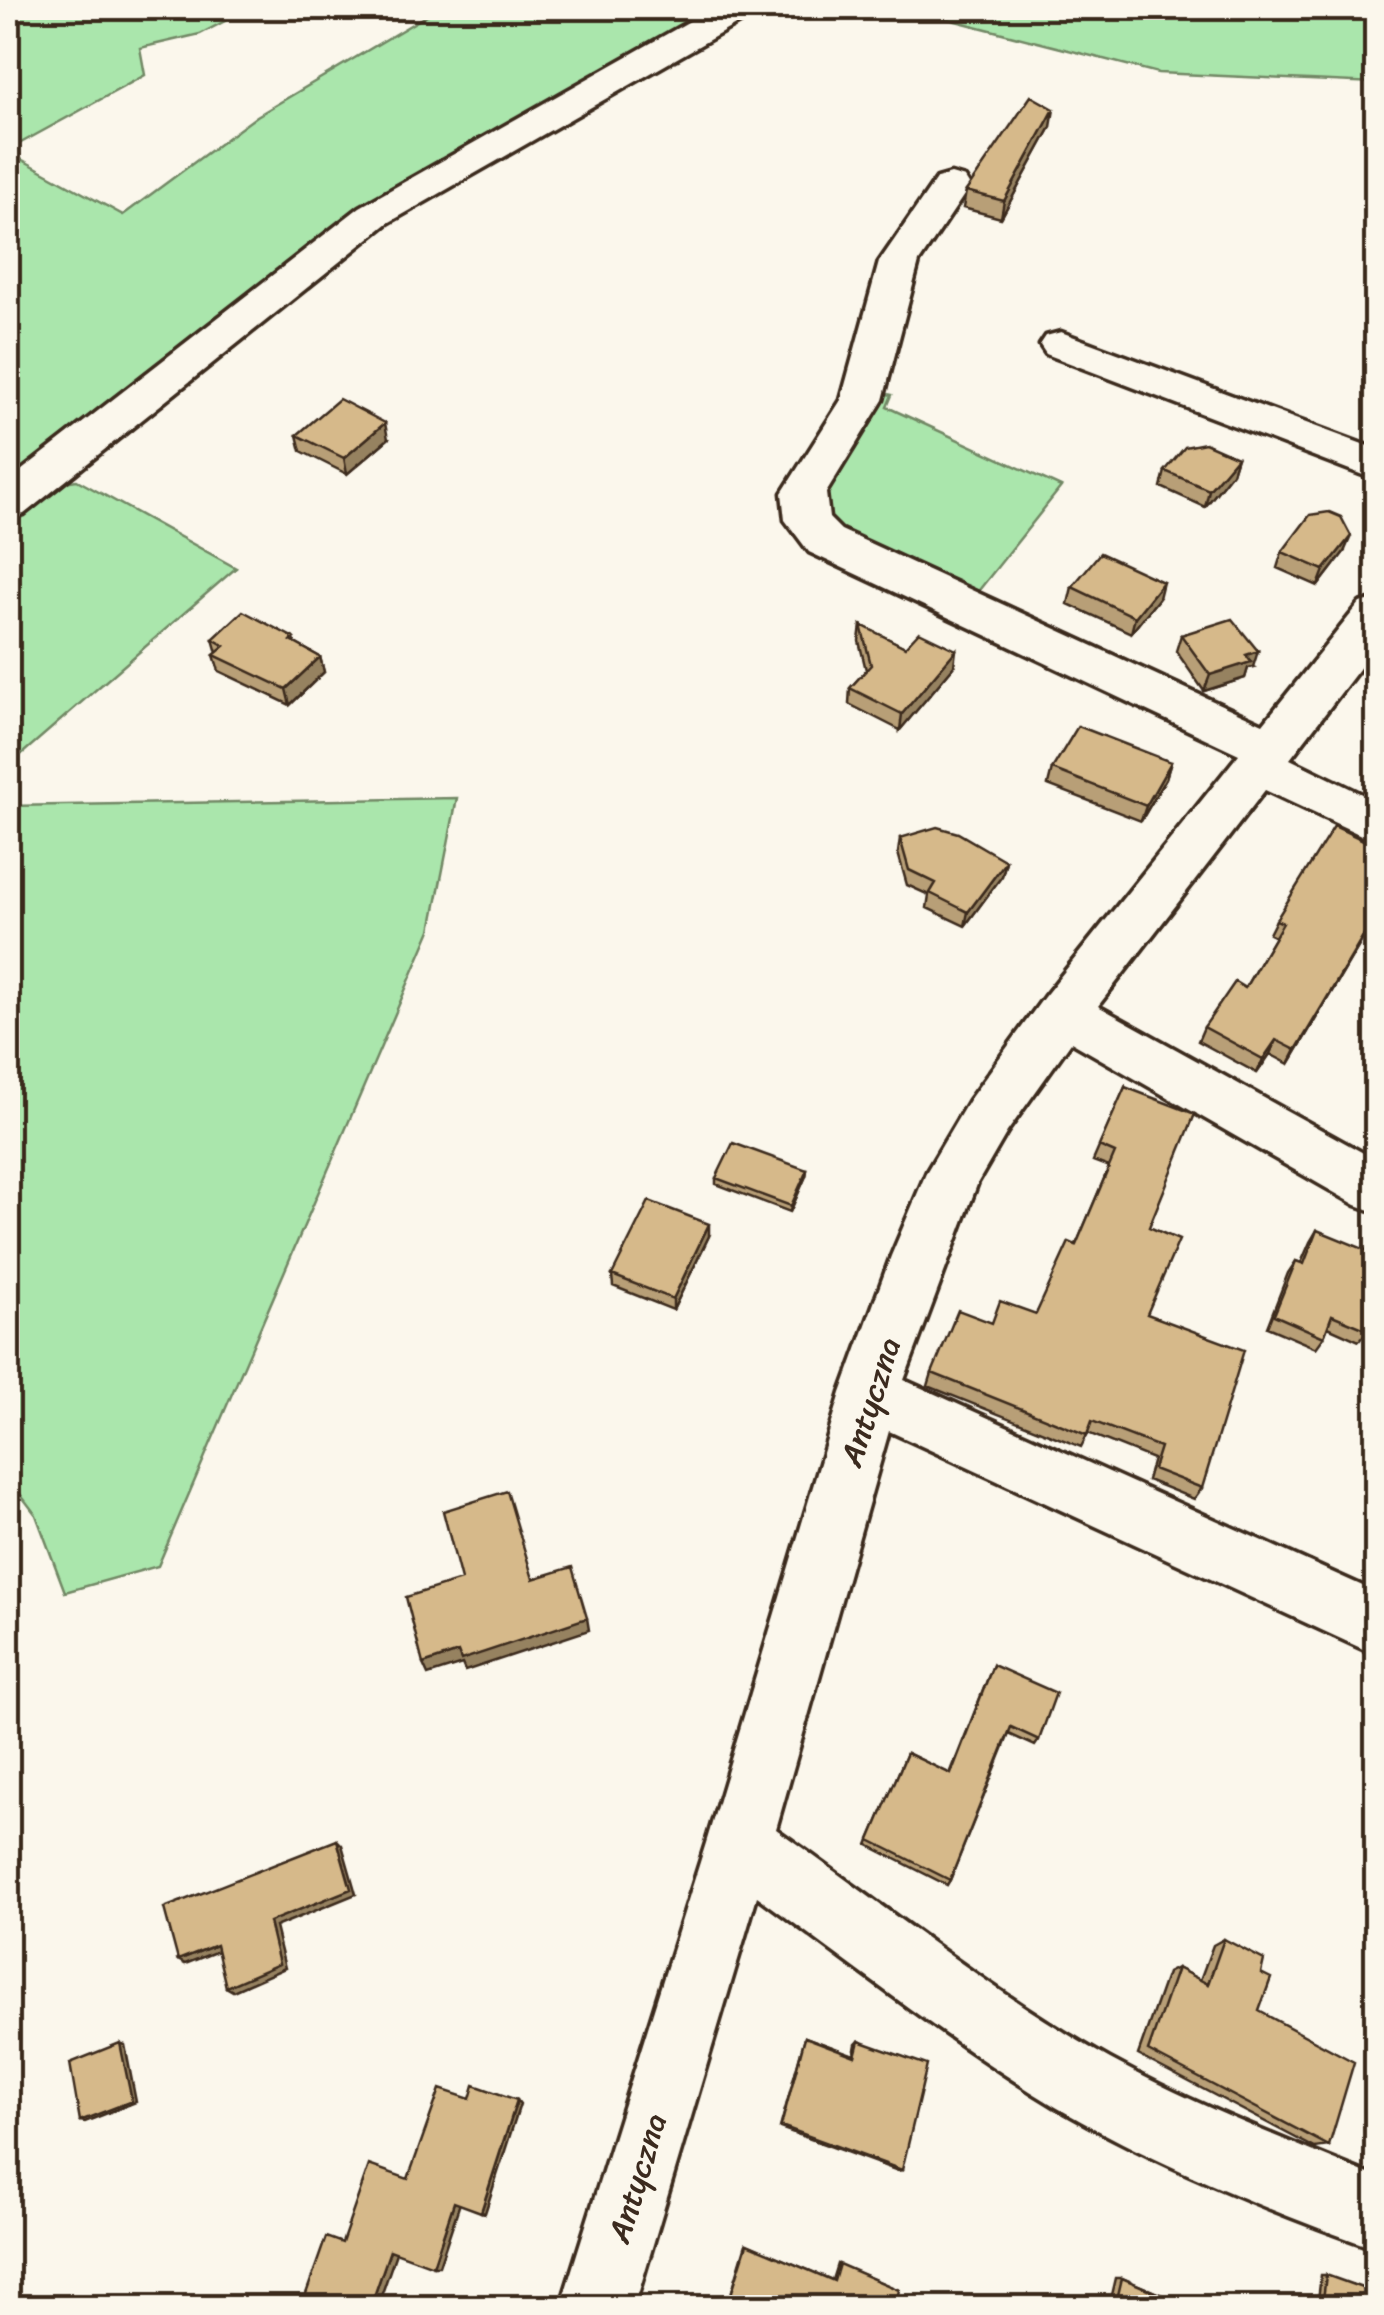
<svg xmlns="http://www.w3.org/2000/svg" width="1384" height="2315" font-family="Sriracha,sans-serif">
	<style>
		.green { fill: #aae6ac; stroke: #728865; stroke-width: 2.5 }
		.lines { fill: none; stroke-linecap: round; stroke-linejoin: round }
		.minor-casing { stroke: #3b2a1e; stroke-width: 7 }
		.path { stroke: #3b2a1e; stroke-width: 8; stroke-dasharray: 12 9; stroke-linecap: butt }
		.minor { fill: #fbf7ec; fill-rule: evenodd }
		.wall { fill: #b89f77; stroke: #3b2a1e; stroke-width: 2.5 }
		.shaded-wall { fill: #968261; stroke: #3b2a1e; stroke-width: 2.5 }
		.building { fill: #d6b98a; stroke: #3b2a1e; stroke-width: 2.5 }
		.labels { text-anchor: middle; stroke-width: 10; stroke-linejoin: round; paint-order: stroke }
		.street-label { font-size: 32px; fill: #3b2a1e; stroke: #fbf7ec }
	</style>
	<rect width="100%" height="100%" fill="#fbf7ec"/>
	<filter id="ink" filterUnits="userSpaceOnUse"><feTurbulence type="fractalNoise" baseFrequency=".01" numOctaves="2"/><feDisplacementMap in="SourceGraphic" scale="20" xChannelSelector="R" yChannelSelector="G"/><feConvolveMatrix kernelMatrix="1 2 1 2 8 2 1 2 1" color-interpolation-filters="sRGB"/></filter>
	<g filter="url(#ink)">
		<!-- green -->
		<path class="green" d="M8,8h242l-50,26 -60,14 5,27 -137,75z
			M439,8h286l-327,187 -390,295v-338l115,63 134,-99z
			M905,8h471v75l-218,-10z
			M872,391l20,4 -5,12 174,80 -89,112 -139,-68 -16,-48z
			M77,480l159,88 -228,198v-255c21,-18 41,-28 69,-31z
			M457,798l-26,132 -273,636 -93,26 -29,-77 -28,-37v-672z"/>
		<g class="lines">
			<defs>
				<path id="minor" d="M713,8h43l-5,8 -363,207 -364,291 -16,4v-37l352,-274z
					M951,174l14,4 5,8 -51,76 -36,138 -57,93 3,25 12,12 422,194 97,-121 16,-4v48l-86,112 86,42v41l-111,-52 -167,216 278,154v52l-20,-7 -285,-163 -64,90 -29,50 -74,198 472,212v63l-487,-224 -113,398c107,76 221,167 334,230 86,47 176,81 266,118v72c-102,-36 -226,-87 -320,-142 -104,-63 -201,-140 -299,-211l-123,412h-74l146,-465 135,-450 50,-137 36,-85 42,-71 75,-103 195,-243 -430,-202 -24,-32 -3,-27 59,-93 38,-138 58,-84z
					M1061,332l315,117v31l-330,-126 -6,-9 6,-9z"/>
			</defs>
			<!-- minor casing -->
			<use href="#minor" class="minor-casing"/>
			<!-- path -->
			<path class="path" d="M8,1619v64"/>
			<!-- minor -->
			<use href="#minor" class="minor"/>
		</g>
		<!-- wall -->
		<path class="wall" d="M1051,127l-50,91 -38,-10 3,-17z
			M297,435l91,4 -41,35 -46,-23z
			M1237,457l-5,16 -27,34 -44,-20 4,-16z
			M1282,552h62l-26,34 -41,-18z
			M1072,587l87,11 -28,35 -63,-29z
			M861,625l44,22 49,19 -54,64 -51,-26 1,-16 16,-18 -7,-29z
			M1181,635l72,32 -5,1 -3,10 -41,13 -28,-40z
			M294,638l1,5 25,14 4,15 -34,33 -71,-34 -5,-16 3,-2 -4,-14z
			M1171,762l-5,16 -25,43 -93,-36 4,-16z
			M900,838l106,23 -4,15 -37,50 -38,-18 2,-13 -22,-10 -9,-32z
			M1376,846v71l-87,147 -19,-10 -13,19 -59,-32 6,-14 41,-39 30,-51 -6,-3 7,-14z
			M1125,1087l24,140 -2,87 55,174 -8,11 -47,-19 6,-21 -65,-26 -7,14 -153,-61 4,-13 60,-50 44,-9 40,-69 33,-78 -16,-6z
			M807,1170l-1,6 -16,36 -74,-28v-6z
			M1317,1230l51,100 -9,11 -31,-14 -4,10 -8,11 -49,-21 21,-54 8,-12 5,2 9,-21z
			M709,1236l-36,74 -60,-24 -1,-11z
			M993,1665l46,75 -4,6 -26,-12 -59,146 -3,5 -79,-40 39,-92 43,21z
			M1224,1939l37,34 -2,38 70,135 -14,2 -177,-93 29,-82 10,-5 23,12 13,-35z
			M805,2037l49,18 2,-11 3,-3 43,129 -4,1 -118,-43z
			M746,2244l86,36 5,-16 62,26 -171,14z
			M1321,2275h5l50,33h-59z
			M1115,2278h7l70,30h-84z"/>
		<!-- shaded-wall -->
		<path class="shaded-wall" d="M1054,109l-3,18 -50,91 3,-17z
			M385,423l3,16 -41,35 -3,-16z
			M1237,457l-5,16 -27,34 4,-17z
			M1351,536l-7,16 -26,34 6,-16z
			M1163,582l-4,16 -28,35 4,-16z
			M956,650l-2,16 -54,64 2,-16z
			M1258,651l-5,16 -5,1 -3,10 -41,13 6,-16 36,-20z
			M320,657l4,15 -34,33 -4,-16z
			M1171,762l-5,16 -25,43 5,-15z
			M1006,861l-4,15 -37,50 3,-14z
			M1376,915v2l-87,147 7,-14z
			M1276,1040l-6,14 -13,19 6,-14z
			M807,1170l-1,6 -16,36 1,-6z
			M709,1224v12l-36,74v-11z
			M587,1618l2,12 -124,41 -3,-7 -34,11 -5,-11 35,-12z
			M337,1840l5,5 14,49 -81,33 10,41 -52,23 -7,-4 43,-65z
			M216,1945l7,4 -38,15 -7,-4z
			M120,2043l5,2 11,57 -51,20 -5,-1z
			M517,2100l3,4 -35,109 -4,-1z
			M454,2202l6,1 -21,63h-6z
			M390,2250h7l-20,58h-7z"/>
		<!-- building -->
		<path class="building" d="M1031,96l23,13 -50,92 -38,-10z
			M339,399l46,24 -41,35 -47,-23z
			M1205,443l32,14 -28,33 -44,-19 20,-24z
			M1329,512l12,5 10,19 -27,34 -42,-18 28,-37z
			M1100,553l63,29 -28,35 -63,-30z
			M243,611l51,27 -3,3 29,16 -34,32 -72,-34 11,-9 -12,-7z
			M1232,619l26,32 -12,4 5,7 -41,13 -29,-40z
			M861,625l44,22 14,-15 37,18 -54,64 -52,-26 21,-23z
			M1078,726l93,36 -25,44 -94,-37z
			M1334,826l42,20v69l-80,135 -20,-10 -13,19 -59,-32 31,-45 10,6 38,-65 -7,-3z
			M937,827l21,6 48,28 -38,51 -38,-19 6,-10 -27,-13 -9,-32z
			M1125,1087l70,27 -46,113 30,13 -32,74 97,36 -42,138 -49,-19 7,-22 -68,-26 -5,14 -155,-62 26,-63 34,13 8,-22 36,13 33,-72 7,3 39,-92 -16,-7z
			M733,1143l74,27 -16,36 -75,-28z
			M649,1201l60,23 -36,75 -61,-24z
			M1317,1230l59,24v52l-8,24 -36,-15 -8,22 -50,-22 22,-54 8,3z
			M507,1491l26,88 39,-12 15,51 -126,42 -3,-8 -35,12 -17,-67 55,-17 -18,-69z
			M993,1665l63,28 -17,47 -28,-13 -61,153 -80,-40 37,-87 44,21z
			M337,1840l14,49 -82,33 10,42 -53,23 -10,-42 -38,15 -14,-52z
			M1224,1939l40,21 -3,13 10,5 -12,33 95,51 -25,84 -181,-95 29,-83 31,16z
			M805,2037l50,19 4,-15 68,24 -25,105 -121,-44z
			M120,2043l12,58 -52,20 -10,-58z
			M474,2085l43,15 -36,112 -27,-10 -21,64 -43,-16 -20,58h-69l25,-71 16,6 27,-78 39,14 32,-90 30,10z
			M747,2244l87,37 5,-17 60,26 -4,18h-158l-9,-4z
			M1326,2275l50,18v15h-54z
			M1122,2278l70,30h-77z"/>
	</g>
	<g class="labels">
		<!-- street labels -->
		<g class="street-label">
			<text transform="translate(870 1402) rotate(-72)" y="11">Antyczna</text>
			<text transform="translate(637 2178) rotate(-73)" y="11">Antyczna</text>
		</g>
	</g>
	<!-- margin -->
	<rect width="1384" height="2315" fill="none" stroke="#fbf7ec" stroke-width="40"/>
	<rect x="20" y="20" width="1344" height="2275" fill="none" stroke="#3b2a1e" stroke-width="4" filter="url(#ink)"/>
</svg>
